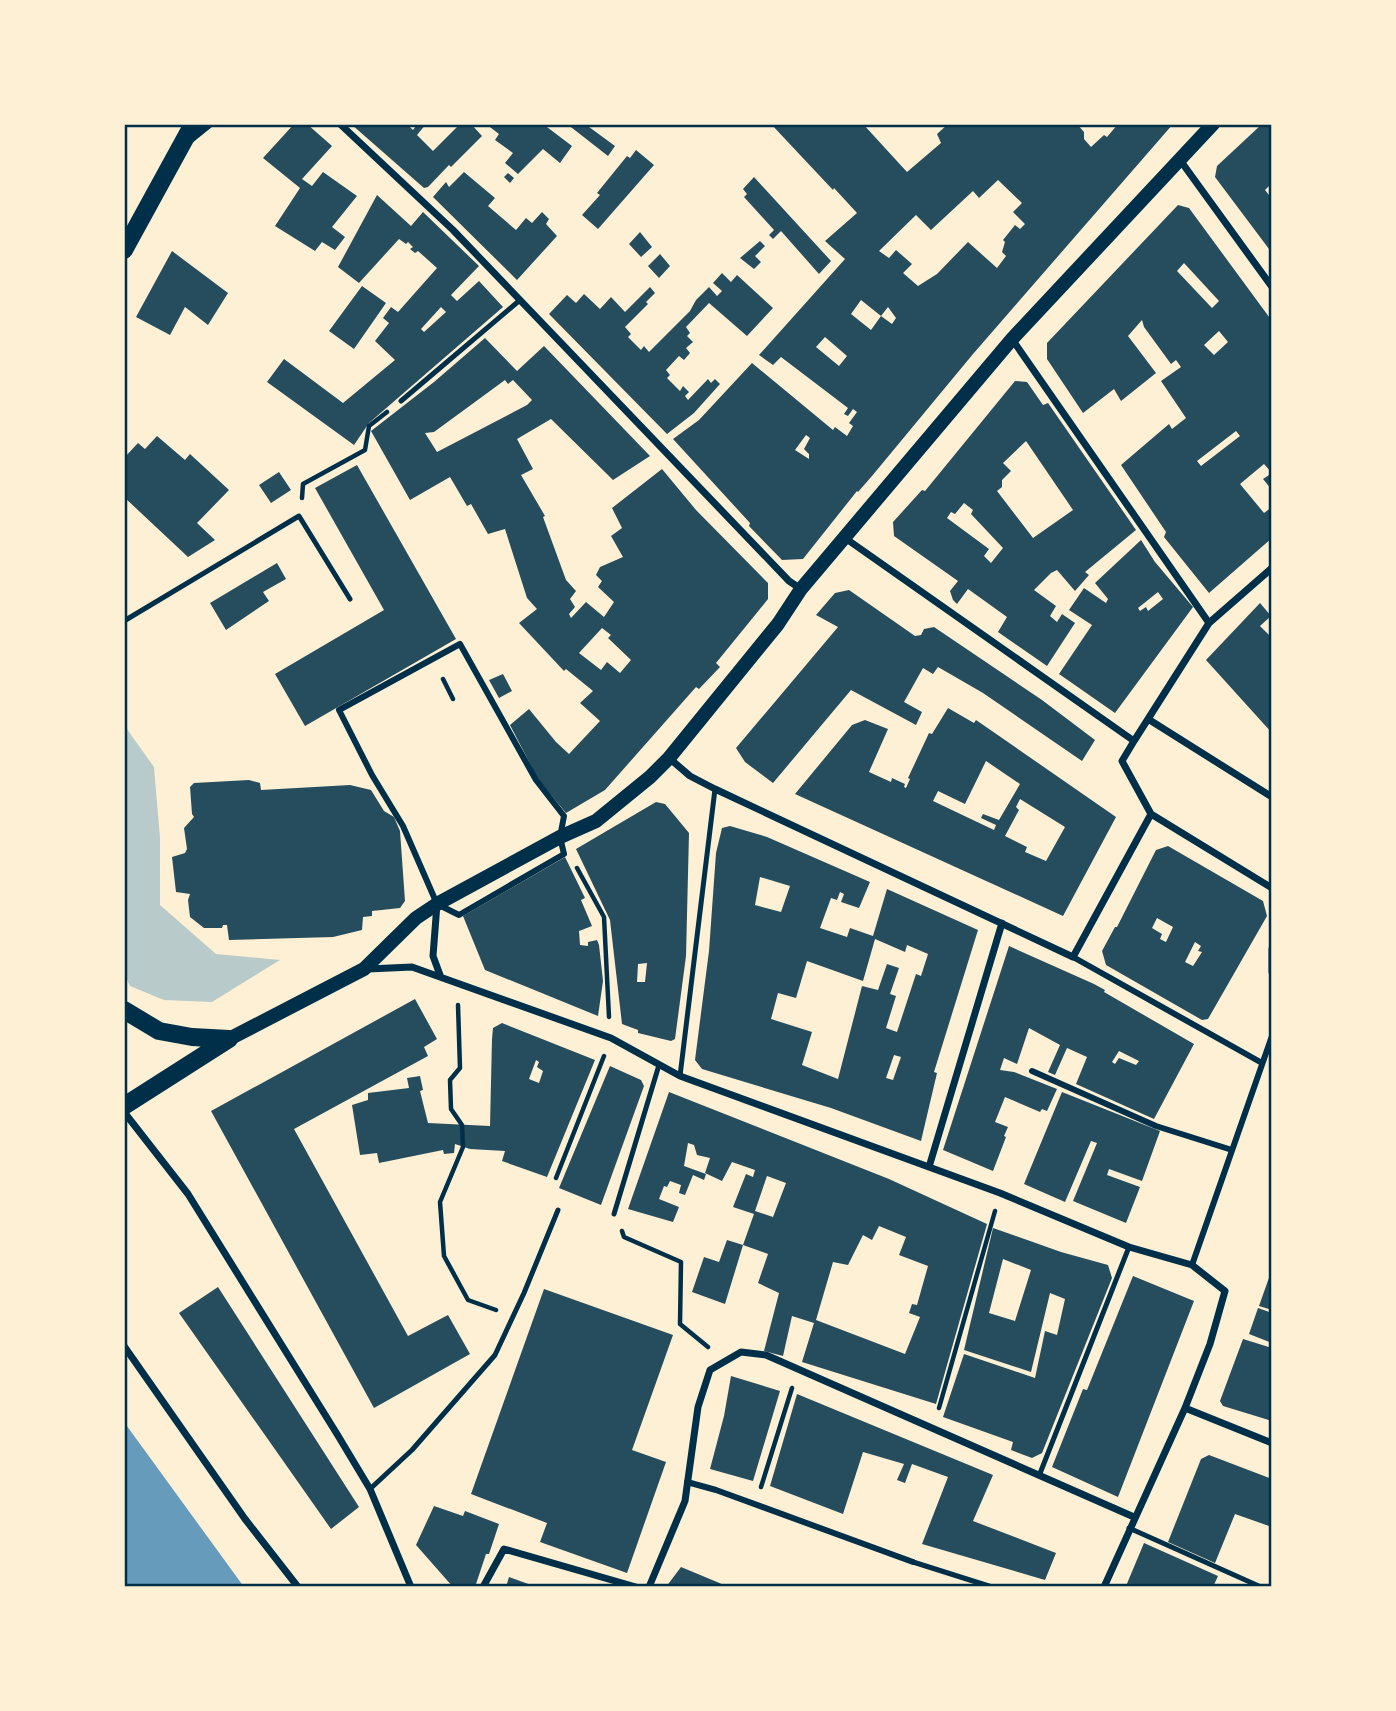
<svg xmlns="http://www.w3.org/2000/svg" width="1396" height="1711" font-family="Rubik,sans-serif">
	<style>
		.green { fill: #b9caca }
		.water { fill: #669bbc }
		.building { fill: #264d5e; fill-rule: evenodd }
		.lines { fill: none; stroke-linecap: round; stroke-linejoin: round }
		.path { stroke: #003049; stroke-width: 4.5 }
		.service { stroke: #003049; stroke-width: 5 }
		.pedestrian { stroke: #003049; stroke-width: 6 }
		.minor { stroke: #003049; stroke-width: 7 }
		.secondary { stroke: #003049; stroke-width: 14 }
		.primary { stroke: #003049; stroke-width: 18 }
		.neatline { fill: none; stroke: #003049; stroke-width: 2.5 }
	</style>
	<rect width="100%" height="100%" fill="#fdf0d5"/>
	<!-- green -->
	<path class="green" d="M124,725l30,42 6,71v67l56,49 64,6 -68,42 -48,-2 -34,-14 -6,-13z"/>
	<!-- water -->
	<path class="water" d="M124,1422l120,165h-120z"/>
	<!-- building -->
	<path class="building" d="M294,124h13l25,22 -30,33 10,7 11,-14 34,24 -25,31 13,10 -10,13 -13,-8 -7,9 -40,-25 25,-38 -37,-30z
		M351,124h56l6,6 4,-6h9l-9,11 16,16 27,-27h11l11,12 -31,31 -2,-2 -21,22 -4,1z
		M486,124h57l29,22 -12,17 -17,-14 -25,25 -13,-11 8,-10 -18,-13 4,-6z
		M567,124h18l30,22 -7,10z
		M771,124h92l44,48 34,-29 -4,-9 11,-10h129l7,8v7l7,8 13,-12 3,2 11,-13h55l-200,230 -101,122 -14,16 -1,-1 -54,68 -21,1 -33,-34 1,-3 -77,-84 26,-19 53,-57 81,67 2,-3 12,9 6,-10 -4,-3 8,-11 -4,-3 -5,7 -4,-2 4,-6 -67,-51 -8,8 -14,-10 86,-96 -20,-18 32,-28 -23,-25 -1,2zM998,180l24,23 -9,9 12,12 -5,5 -5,-4 -12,15 2,2 -3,10 4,4 -9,12 -29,-26 -31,32 -19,12 -15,-13 9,-9 -16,-14 -7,8 -10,-7 37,-36 15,15 42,-39 6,7zM861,300l20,16 7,-9 8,11 -4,6 -11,-8 -10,14 -20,-16zM825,337l22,19 -8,10 -23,-19zM806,435l4,3 -6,11 5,5v5l-14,-9z
		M1262,124h10v59l-7,7 4,5 3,-3v61l-57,-76 2,-11z
		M636,150l18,15 -56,64 -16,-14 18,-20 -3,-2 30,-37 3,2z
		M464,172l31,26 -7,8 28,24 10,-12 6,5 10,-11 7,7 -3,5 11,12 -40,44 -84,-83 13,-15 3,5z
		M508,173l6,5 -4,5 -6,-6z
		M754,177l77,84 -12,13 -38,-43 -8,8 -4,-4 5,-5 -30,-33 3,-3 -4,-5z
		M377,195l34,31 12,-14 56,54 -28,29 6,6 22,-20 24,26 -134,116 -15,22 -87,-63 17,-23 59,44 52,-43 -20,-19 14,-18 -6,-5 8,-11 7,5 39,-44 -19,-17 -3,2 -5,-4 3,-2 -5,-5 -2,2 -7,-5 -40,44 -21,-16zM441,307l5,5 -22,20 -3,-3z
		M1178,205l11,3 83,113v137l-3,2 3,4v26l-9,-11 9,-6 -8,-9 -24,20 24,29 8,-6v31l-63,55 -45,-56 2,-5 -45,-67 48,-41 3,5 14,-11 -25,-37 20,-14 -5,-7 -5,4 -27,-37 -2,-7 -14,16 28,37 -35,28 -7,-12 -31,24 -36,-54v-16zM1184,263l35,38 -7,7 -35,-37zM1219,331l9,11 -14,13 -10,-10zM1236,431l4,5 -39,30 -4,-5z
		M640,232l12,15 -11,10 -12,-13z
		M760,241l5,5 -10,10 6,6 -7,7 -14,-11z
		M172,251l56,42 -20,32 -23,-18 -15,28 -34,-18z
		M660,254l10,12 -11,12 -11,-12z
		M722,273l9,9 6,-7 36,33 -26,28 -38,-33 -23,24 4,6 -3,3 6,6 -7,6 4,5 -6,7 -5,-4 -13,14 4,5 -3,3 13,13 3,-5 6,6 -4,4 3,4 20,-21 3,4 4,-4 5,5 -26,29 -27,21 -118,-120 18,-19 9,8 8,-9 16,15 11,-12 14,15 25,-25 5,6 -9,9 2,2 -23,23 6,7 -3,3 13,13 3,-4 5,6 41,-41 6,-11 13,-13 8,9 5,-5 -9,-8z
		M362,286l24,17 -32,46 -25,-18z
		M485,338l32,33 27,-25 106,110 -37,24 -62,-61 -34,20 16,30 -12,6 24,41 -2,1 23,63 10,11 -6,8 5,8 -6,7 2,4 15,-16 18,15 10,-15 -16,-15 4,-6 -6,-6 4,-8 23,-10 -12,-21 11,-8 -10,-20 50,-39 34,41 72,73v16l-52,64 4,4 -21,22 -3,-2 -91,103 -39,23 -28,-34 -28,-54 19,-16 27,33 13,12 31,-33 -20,-18 13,-12 -27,-22 -2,2 -45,-48 18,-14 -10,-11 -22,-69 -17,5 -17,-30 -4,2 -17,-29 -40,23 -39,-69 63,-49zM505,380l3,4 5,-4 19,20 -5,5 -90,47 -12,-19 9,-1zM602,628l9,7 -3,3 23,22 -11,13 -13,-11 -6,8 -22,-17z
		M1015,381l12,1 16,23 5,-2 88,127 -51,42 4,3 -14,16 -18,-21 -6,3 -17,17 22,16 -6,10 7,6 5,-8 13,9 -28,43 -49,-34 9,-15 -39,-28 -11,15 -4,-4 -3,-9 8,-10 -64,-45 -1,-14 29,-32 3,1zM1026,441l47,69 -40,28 -36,-47 5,-4v-7l9,-9 -8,-8zM964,503l9,7 -2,4 32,34 -12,15 -7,-7 5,-7 -42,-31 4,-6 4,2z
		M157,436l28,24 5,-6 39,36 -32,33 18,17 -27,17 -64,-60v-39l14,-15 7,6z
		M357,465l99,174 -151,87 -30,-52 109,-64 -69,-122z
		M279,472l12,18 -20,13 -12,-18z
		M1141,540l14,22 38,45 -78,106 -56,-39 33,-49 -23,-15 15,-22 22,15 2,-4 -13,-16zM1158,592l5,7 -15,12 -2,-4 -6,4 -2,-3z
		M277,563l9,16 -23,13 6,9 -43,29 -16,-27z
		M849,590l66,46 6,-1 3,-6 10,-2 108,73 53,40 -13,21 -99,-68 -45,-26 -5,7 -10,-6 -19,34 18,10 -6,13 -65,-35 -78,93 -28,-21 -9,-14 102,-121 -22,-12 19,-22z
		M1260,603l11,13 -11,10 12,12v95l-66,-73z
		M503,674l9,17 -13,7 -10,-18z
		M948,708l26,15 2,-3 140,97 -53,99 -268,-122 57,-69 13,-5 23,9 -19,43 22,10 1,-4 13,6 -1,3 2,1 4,-9 -2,-1 21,-45 3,1zM986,761l34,23 -21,36 -16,-6 -2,4 15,7 -2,5 -61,-29 5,-10 27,13zM1020,799l45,28 -19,34 -21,-9 2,-5 -22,-11 14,-26 -3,-3z
		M249,780l11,3 1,7 89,-5 21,5 13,21 10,6 6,14 5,70 -5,7 -28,3v5l-9,1 -1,13 -29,7 -104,3 -2,-15h-4l-1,3h-18l-14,-11 -2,-17 2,-6 -14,-2 -4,-35 13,-4 2,-4 -3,-21 10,-11 -2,-3 -2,-27 4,-4z
		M656,802l9,2 24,29 -3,123 -11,83 -4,2 -33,-8v-3l-16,-6 -12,-104 -34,-71zM647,963l-2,19h-8l1,-18z
		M730,826l37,11 103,45 -11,26 -18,-6 3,-8 -4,-2 -3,8 -6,-2 -11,30 27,9 3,-9 23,8 14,-47 91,41 -44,142 3,1 -16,68 -90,-33 -129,-39 -7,-9 14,-109 7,-98 6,-25zM760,877l30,9 -9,26 -26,-7zM875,939l30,13 2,-7 21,9 -7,22 -5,-2 -19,58 -11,-4 10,-32 -6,-2 9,-26 -12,-4 -9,26 -16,-4 -24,93 -36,-14 10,-33 -41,-13 7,-26 18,5 11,-37 56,20zM894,1055l7,2 -8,23 -7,-2z
		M1168,846l95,55 4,15 -59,103 -6,1 -96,-55 -4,-14 13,-24h2l39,-77zM1157,918l16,9 -7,15 -6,-3 2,-5 -10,-6zM1195,942l6,4 -3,5 4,1 -9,14 -8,-4z
		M565,857l20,41 -4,2 11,26 -13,5 1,14 8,1v-4l9,-2 2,5 4,36 -5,35 -113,-46 -22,-54z
		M1009,946l85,38 11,6 -1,2 90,52 -40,75 -78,-35 11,-27 -20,-9 -12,27 -7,-3 12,-27 -31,-17 -12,36 -13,-6 -4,12 14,2 43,17 -10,22 -5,-2 -2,3 -35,-15 -10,25 13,5 -4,9 2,1 -13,34 -50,-21zM1119,1051l20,10 -3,4 -17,-7 -4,6 -3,-2z
		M415,999l22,40 -13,8 4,9 -134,73 114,207 40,-21 22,39 -96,54 -163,-297z
		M502,1023l93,37 -48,117 -45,-16 3,-10 -35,-2 -15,-5 -1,9 -10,1 -1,-4 -64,13 -2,-10 -17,2 -8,-50 16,-5v-7l41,-5 -2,-10 13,-2 3,14 -3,1 8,32 62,3 2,-87 1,-11zM536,1060l3,2 -2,5 6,4 -4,12 -10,-4z
		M610,1066l31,14 3,6 -43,119 -42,-17z
		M669,1092l220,87 98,45 -51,180 -134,-42 12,-39 -22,-7 -9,40 -19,-5 15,-58 -21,-10 10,-29 -25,-9 11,-31 -21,-7 13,-33 7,3 2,-7 -23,-8 -10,19 -17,-8 5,-15 -13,-3 -3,-10 -6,-2 -4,23 22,8 -2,6 -11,-5 -8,20 -6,-2 2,-8 -11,-4 -3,6 -3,-1 -5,13 20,8 -6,15 -45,-13zM767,1176l19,7 -13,34 -18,-6zM879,1226l27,11 -7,18 29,11 -11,39 -5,-1 -3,9 11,4 -15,37 -89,-34 17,-58 15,3 15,-30 9,5z
		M1062,1092l98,39 -18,50 -33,-12 -2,6 33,12 -14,36 -53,-22 24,-58 -6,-2 -26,61 -41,-18z
		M993,1228l68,24 47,13 4,13 -70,175 -10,5 -21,-8 2,-8 -70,-25 21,-63 71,24 10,-47 12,4 8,-36 -15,-6 -19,79 -67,-22zM1003,1259l28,11 -16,51 -26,-8z
		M727,1240l16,5 -18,59 -33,-12 12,-35 15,5z
		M1271,1272h1v38l-13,-4z
		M1133,1276l61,25 -76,196 -66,-30 31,-78 4,1z
		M218,1287l141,220 -28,22 -152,-216z
		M544,1289l129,46 -41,115 34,12 -39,111 -87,-31 7,-19 -76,-29z
		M1258,1308l14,5v30l-23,-9z
		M1243,1339l29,9v73l-49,-15 -3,-5z
		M731,1376l49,15 -27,90 -43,-12 14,-53z
		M797,1394l196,81 -20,46 83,32 -11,27 -123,-36 26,-67 -36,-13 -7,19 -8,-3 7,-16 -41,-12 -20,62 -73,-28z
		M1209,1455l63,24v41l-3,6 -34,-12 -20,49 -47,-21 33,-83z
		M434,1506l29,10 2,-5 34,13 -10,30h-3l-11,33h-22l-37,-42z
		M1144,1543l74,33 -5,11 -87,-1z
		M681,1567l48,20h-63z
		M509,1577l25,9v1h-28z"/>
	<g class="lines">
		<!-- path -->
		<path class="path" d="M302,498l1,-14 62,-34 4,-24 18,-14
			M443,679l10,20
			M577,868l27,49 5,100
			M458,1005l2,63 -10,12 1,29 11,16 1,22 -23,55 4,54 24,44 28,10
			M556,1178l48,-122
			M622,1231l2,6 57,25 -1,62 28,23
			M939,1408l56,-197
			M761,1487l31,-99"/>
		<!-- service -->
		<path class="service" d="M401,401l119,-101
			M124,621l175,-105 51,83
			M680,1076l35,-287
			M614,1214l45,-149
			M1039,1476l90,-229
			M370,1489l42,-39 83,-95 29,-62 34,-83
			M1129,1528l132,59
			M913,1562l79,25"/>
		<!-- pedestrian -->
		<path class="pedestrian" d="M460,644l76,136 28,36 -4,21 4,17 -105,61 -22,-11 -34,-78 -31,-51 -33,-65z
			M1073,957l189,106
			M1032,1071l124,55 76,24
			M1192,1265l80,-229
			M687,1482l29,8 197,72"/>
		<!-- minor -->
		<path class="minor" d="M340,124l113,106 336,351 12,8
			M189,141l21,-17
			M1180,160l92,127
			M1012,339l197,284
			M845,538l289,203 -12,20 29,53
			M1272,568l-63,55 -61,96 124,78
			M1134,741l14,-22
			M669,758l21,18 25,13 358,168 78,-143
			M1151,814l121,74
			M437,904l-4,52 7,19
			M1272,949v23
			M368,969l44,-2 199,71 69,38 320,117 129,54 63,18 33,26 -15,53 -25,64 -81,179
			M124,1112l64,82 149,240 33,55 41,98
			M929,1167l73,-244
			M124,1346l121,173 53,68
			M1185,1408l87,35
			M483,1587l21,-38 132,38
			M649,1587l36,-86 13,-94 12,-37 31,-18 25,3 368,162"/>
		<!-- secondary -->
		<path class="secondary" d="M229,1039l135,-70 52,-51 21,-14 123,-67 36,-16 54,-44 19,-19 109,-134 23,-35 211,-250 201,-215"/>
		<!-- primary -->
		<path class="primary" d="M124,250l69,-126
			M124,1010l35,21 33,6 37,2
			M124,1106l105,-67"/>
	</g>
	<!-- border -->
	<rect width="1396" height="1711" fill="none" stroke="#fdf0d5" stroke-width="252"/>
	<rect x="126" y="126" width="1144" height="1459" class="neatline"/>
</svg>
